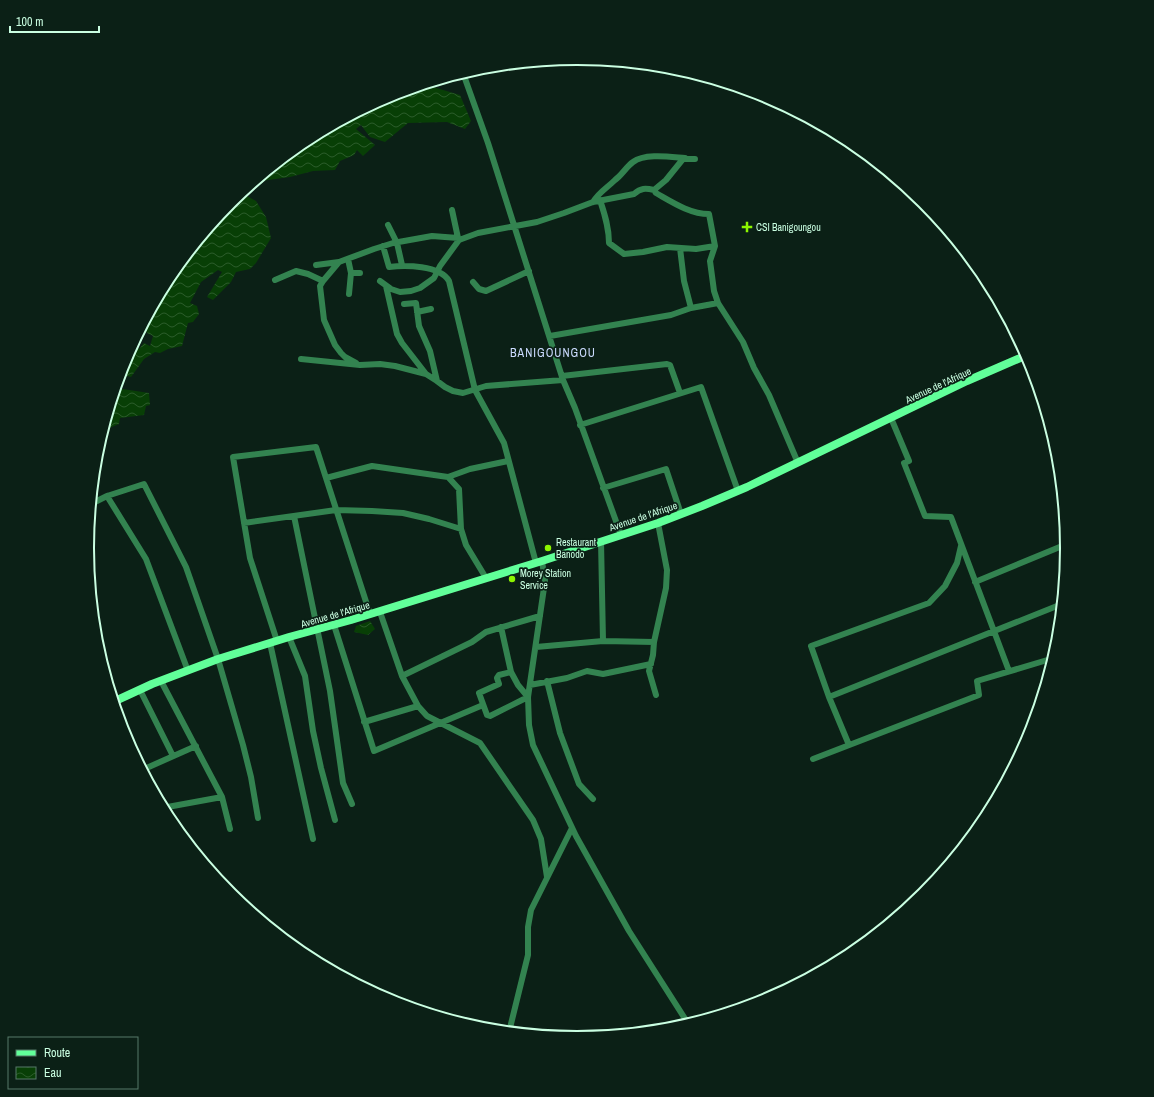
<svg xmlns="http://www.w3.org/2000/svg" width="1154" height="1097" font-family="'Archivo Narrow',sans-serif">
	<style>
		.water { fill: url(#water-waves) }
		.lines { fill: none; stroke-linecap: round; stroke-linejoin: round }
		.minor { stroke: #338350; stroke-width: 6 }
		.secondary { stroke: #61ff99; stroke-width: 8 }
		.poi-dot { fill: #8cf500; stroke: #0b2016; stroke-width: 1.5 }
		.labels { text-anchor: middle; stroke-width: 3.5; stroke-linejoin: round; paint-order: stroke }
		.poi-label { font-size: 10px; fill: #caffe2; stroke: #0b2016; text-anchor: start }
		.street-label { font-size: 10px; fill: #caffe2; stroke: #0b2016 }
		.quarter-label { font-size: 12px; letter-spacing: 1px; fill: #ccdcff; stroke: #0b2016 }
		.rim { fill: none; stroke: #caffe2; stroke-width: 2 }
	</style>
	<defs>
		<pattern id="water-waves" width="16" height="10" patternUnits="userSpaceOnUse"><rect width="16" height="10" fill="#083f06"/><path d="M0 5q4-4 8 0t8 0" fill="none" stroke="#2b5c2a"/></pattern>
	</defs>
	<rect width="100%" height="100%" fill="#0b2016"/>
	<!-- water -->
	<path class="water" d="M433,87l27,8 11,26 -6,8 -18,-7 -39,1 -23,19 -15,-5 -9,-12 -5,4 19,16 -12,11 -6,-6 -3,5 -14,6 -5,9 -22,1 -23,6 -36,5 51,-41 67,-36c10,-3 17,-8 26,-12 11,-5 23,-5 35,-6z
		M242,192l1,2 13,7 10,16 5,21 -15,25 -6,6 -14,3 -5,10 -18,18 -6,-3 15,-25 -4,-2 -17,12 -11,21 7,3 2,8 -6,8 -5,1 -6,23 -14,3 -8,4 -5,-1 -11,7 -13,18 -4,-1 -5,4 -4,-1 7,-20 12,-7 -2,-3 2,-2 2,2 5,-6 6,3 3,-10 -6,-3 -4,-8 26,-49 61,-74z
		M116,388l33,5 1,12 -4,1 -2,9 -24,3 -1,6 -12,5 -3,-1z
		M370,621l5,8 -7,6 -14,-3 2,-6z"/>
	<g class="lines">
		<!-- minor -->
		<path class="minor" d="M463,73l25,70 75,237 12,28 46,127
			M654,190l12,-10 17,-21h12
			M600,200c5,15 9,28 9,43l15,11 19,-2 24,-5 29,2 19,-3
			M593,202c6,-10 14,-14 22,-22 7,-5 11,-13 18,-18 12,-9 38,-5 52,-4
			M452,210l6,28
			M388,225l9,18 5,22
			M383,246l6,21c16,-2 51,-2 60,14l26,109 29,53 32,120
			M680,248l4,33 7,27
			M348,259l3,14 -2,21
			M316,265l23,-3
			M351,273h9
			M275,280l21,-9 12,3 15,7
			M380,281l11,8 9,3 11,-1 9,-3 14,-10 6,-12 19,-26 19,-7 59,-11 27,-9 29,-11 41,-8c7,-6 11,-6 20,-4l2,3c16,9 34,21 53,21l6,32 -5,15 4,30 4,12 25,39 11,26 15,27 29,68
			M473,282l6,7 7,2 43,-20
			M386,286l11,48 5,9 24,31
			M404,304l12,-1 3,23 11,25 7,30
			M417,312l14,-3
			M550,336l121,-21 20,-7 27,-5
			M301,359l59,6 20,-1 15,2 31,8 11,7 8,6 8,4 10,2 23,-7 77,-6
			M356,363l-11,-6 -4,-4 -6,-8 -11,-25 -4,-34 3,-5 16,-19 35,-13 19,-6 39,-7 26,2 1,2
			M562,376l105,-12 3,1 10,28
			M891,418l18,43 -5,2 21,53 26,1 58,154
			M580,425l121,-38 37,104
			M448,477l22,-8 38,-8
			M326,478l46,-12 76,11 11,12 2,40 5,16 20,33
			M603,488l63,-19 15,45
			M107,496l39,63 42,112
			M91,504l16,-8 37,-12 42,83 32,92 25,86 8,32 7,41
			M294,516l36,175 13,92 9,21
			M244,523l92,-13 36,1 31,2 26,6 32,10
			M601,541l2,100
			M542,561l3,20 -17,116 1,28 4,20 43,91 53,95 60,94
			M975,582l92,-38
			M380,612l22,64 16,30 9,10 53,27 53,77 8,19 6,38
			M334,625l40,126 109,-46
			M501,627l10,45 7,13 10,12 -38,19 -3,-1 -8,-22 20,-9 -2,-6 2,-3 12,-3
			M289,637l16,39 8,55 8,37 14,52
			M277,641l-27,-83 -17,-101 83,-10 54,167
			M270,643l43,196
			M536,647l67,-6 51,1
			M402,676l70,-34 14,-10 54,-16
			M161,681l61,116 8,32
			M547,681l13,52 19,51 14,15
			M530,685l37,-7 20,-7 16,3 48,-10
			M140,690l33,66
			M656,695l-7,-24 4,-16 1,-13 12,-54 1,-18 -9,-47
			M829,697l233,-93
			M364,722l54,-16
			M849,745l-20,-48 -18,-51 118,-43 16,-17 12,-23 4,-17
			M813,759l166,-64 -2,-14 77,-23
			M142,770l54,-24
			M162,808l60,-11
			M509,1032l19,-77v-28l3,-17 41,-82"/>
		<!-- secondary -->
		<path class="secondary" d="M113,702l39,-18 66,-25 71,-22 62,-17 191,-59 116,-38 44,-17 45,-19 220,-106 60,-26"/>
	</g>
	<!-- markers -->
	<g class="poi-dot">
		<path d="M745 221h4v4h4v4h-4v4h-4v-4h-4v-4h4z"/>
		<circle cx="548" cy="548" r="4"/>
		<circle cx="512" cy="579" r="4"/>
	</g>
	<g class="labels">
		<!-- poi labels -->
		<g class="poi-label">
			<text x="756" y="231">CSI Banigoungou</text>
			<text x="556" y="546">Restaurant<tspan x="556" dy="12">Banodo</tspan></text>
			<text x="520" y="577">Morey Station<tspan x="520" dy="12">Service</tspan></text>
		</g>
		<!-- street labels -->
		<g class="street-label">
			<text transform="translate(938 385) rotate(-25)" y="4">Avenue de l'Afrique</text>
			<text transform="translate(643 516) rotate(-19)" y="4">Avenue de l'Afrique</text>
			<text transform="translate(335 614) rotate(-16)" y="4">Avenue de l'Afrique</text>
		</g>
		<!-- quarter labels -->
		<g class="quarter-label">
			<text x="553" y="357">BANIGOUNGOU</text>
		</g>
	</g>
	<!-- crop -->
	<path d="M0 0H1154V1097H0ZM94 548a483 483 0 1 1 966 0a483 483 0 1 1-966 0Z" fill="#0b2016" fill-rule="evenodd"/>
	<path class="rim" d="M94 548a483 483 0 1 1 966 0a483 483 0 1 1-966 0Z"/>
	<!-- legend -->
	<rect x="8" y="1037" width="130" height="52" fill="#0b2016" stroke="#577968"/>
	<rect x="16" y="1050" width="20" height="6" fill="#61ff99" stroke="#577968"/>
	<text x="44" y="1057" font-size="12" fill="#caffe2">Route</text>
	<rect x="16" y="1067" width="20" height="12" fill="url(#water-waves)" stroke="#577968"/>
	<text x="44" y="1077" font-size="12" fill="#caffe2">Eau</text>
	<!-- scale -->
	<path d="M10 26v6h89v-6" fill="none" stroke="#caffe2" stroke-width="2"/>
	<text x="16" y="26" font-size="12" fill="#caffe2" stroke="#0b2016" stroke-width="3" paint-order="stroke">100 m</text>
</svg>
